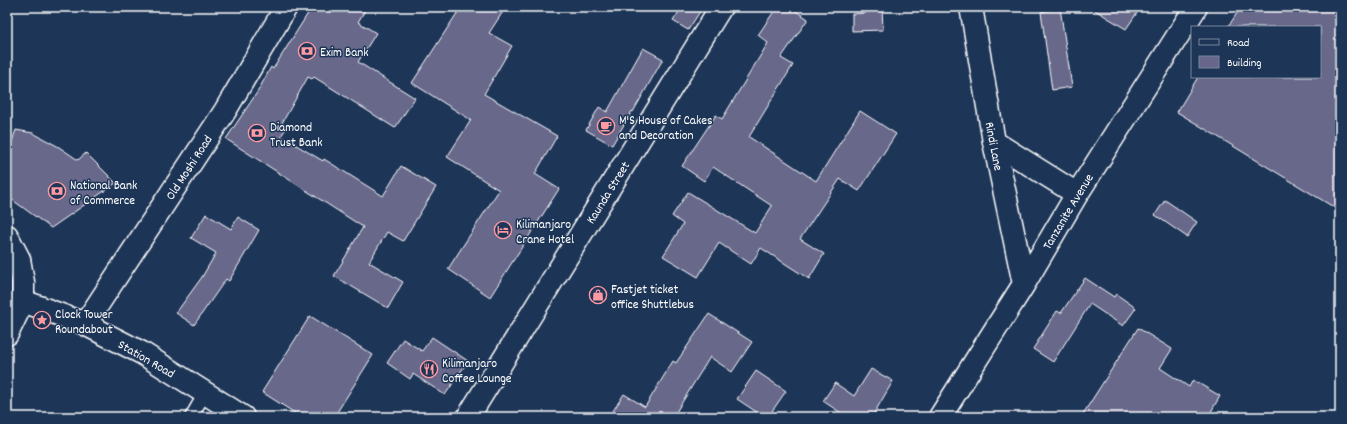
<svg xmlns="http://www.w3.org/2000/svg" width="1347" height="424" font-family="Dekko,sans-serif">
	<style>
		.building { fill: #68678b; stroke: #fff }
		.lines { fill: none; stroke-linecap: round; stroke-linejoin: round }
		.service-casing { stroke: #fff; stroke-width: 15 }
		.minor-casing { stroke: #fff; stroke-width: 25 }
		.secondary-casing { stroke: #fff; stroke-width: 25 }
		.service { stroke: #1d3557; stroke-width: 12 }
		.minor { stroke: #1d3557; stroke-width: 22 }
		.secondary { stroke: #1d3557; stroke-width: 22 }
		.labels { text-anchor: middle; stroke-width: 3; stroke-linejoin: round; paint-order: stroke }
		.poi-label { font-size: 13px; fill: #fff; stroke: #1d3557; text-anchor: start }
		.street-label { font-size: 13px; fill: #fff; stroke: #1d3557 }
	</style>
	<rect width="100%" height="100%" fill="#1d3557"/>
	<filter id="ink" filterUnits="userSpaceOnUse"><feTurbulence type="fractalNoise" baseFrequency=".025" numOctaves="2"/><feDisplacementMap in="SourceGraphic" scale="8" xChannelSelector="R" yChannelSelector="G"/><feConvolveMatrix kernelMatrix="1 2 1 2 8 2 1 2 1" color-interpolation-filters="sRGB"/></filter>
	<g filter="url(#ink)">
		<!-- building -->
		<path class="building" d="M312,7h55l-9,15 18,11 -18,29 57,36 -20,30 -81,-51 -2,2 -4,-2 -26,46 5,4 -6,9 42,25 1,-2 59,37 18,-30 35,21 -33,54 -16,-9 -18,30 34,20 -15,26 -54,-32 29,-49 -137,-88 32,-48 13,-24 2,2z
			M461,7h45l-17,26 23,13 -28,48 73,42 -22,38 24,15 -69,108 -42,-28 51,-79 -52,-33 24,-37 -59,-37z
			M682,7h21l-15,23 -15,-9z
			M777,7h13l18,12 -27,39 12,7 -44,72 67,44 44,-70 36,23 -37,57 -19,-12 -40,60 24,15 -15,25 -48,-31 -10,16 -32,-21 -21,34 -35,-21 20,-32 -11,-8 16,-24 67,41 17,-27 -59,-39 -9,14 -22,-15 34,-51 6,4 46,-76 -10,-8z
			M866,7h16l1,23 -31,1v-17l14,-1z
			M1090,7h51l-15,22z
			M1241,7h99v204l-163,-99 21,-35h122v-50h-92z
			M1060,8l12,79 -20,3 -11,-78z
			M643,48l20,11 -30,53 -1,-1 -20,34 -26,-15 13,-23 8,5z
			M16,130l17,3 26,14 19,13 8,-7 30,30 -65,45 -44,-32v-41z
			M1165,200l32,22 -10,15 -32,-22z
			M206,214l25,15 7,-12 21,13 -30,51 -3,-2 -32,46 -18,-12 26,-36 14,-24 -25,-15z
			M1085,278l29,19 2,-3 20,14 -13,18 -33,-22 -37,58 -20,-13 24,-38 4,2z
			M709,314l43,28 -20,30 -22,-15 -37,60h-64l15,-23 21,13 28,-46 3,2z
			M310,316l63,39 -39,62h-33l-39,-25z
			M1138,328l34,21 -12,19 29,19 4,-7 27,16 -12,21h-127z
			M432,337l36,24 -23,34 -32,-21 -3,5 -23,-16 16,-24 19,12z
			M871,369l22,12 -21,36h-25l-24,-16 12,-18 19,13z
			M756,371l30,20 -18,26h-4l-27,-18z"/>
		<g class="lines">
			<defs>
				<path id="service" d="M191,417l14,-24"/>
				<path id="minor" d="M971,7l23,135 30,142
					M994,142l83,52
					M23,301l62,23 57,29 101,64
					M85,324l140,-213 61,-104
					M468,417l253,-410
					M940,417l84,-133 53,-90 119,-187"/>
				<path id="secondary" d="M7,236l12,23 4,23v19l-16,33"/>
			</defs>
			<!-- service casing -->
			<use href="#service" class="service-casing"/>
			<!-- minor casing -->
			<use href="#minor" class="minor-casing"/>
			<!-- secondary casing -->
			<use href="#secondary" class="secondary-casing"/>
			<!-- service -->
			<use href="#service" class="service"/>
			<!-- minor -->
			<use href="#minor" class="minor"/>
			<!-- secondary -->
			<use href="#secondary" class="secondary"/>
		</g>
	</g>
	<!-- icons -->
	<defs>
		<symbol id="bank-ring" viewBox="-11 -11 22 22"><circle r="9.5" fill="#1d3557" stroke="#ff9aa2" stroke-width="1.5"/><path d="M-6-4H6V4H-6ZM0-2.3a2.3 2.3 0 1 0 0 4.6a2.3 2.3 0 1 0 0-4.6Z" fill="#ff9aa2"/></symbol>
		<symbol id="cafe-ring" viewBox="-11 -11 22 22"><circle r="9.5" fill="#1d3557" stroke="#ff9aa2" stroke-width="1.5"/><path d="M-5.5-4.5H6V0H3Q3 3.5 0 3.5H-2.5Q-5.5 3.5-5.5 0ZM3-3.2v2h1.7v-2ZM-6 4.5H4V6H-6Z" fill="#ff9aa2"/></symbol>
		<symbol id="hotel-ring" viewBox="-11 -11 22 22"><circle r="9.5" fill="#1d3557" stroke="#ff9aa2" stroke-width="1.5"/><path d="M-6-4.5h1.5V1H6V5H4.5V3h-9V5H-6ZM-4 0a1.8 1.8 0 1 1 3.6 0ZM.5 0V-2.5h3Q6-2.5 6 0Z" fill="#ff9aa2"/></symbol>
		<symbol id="shop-ring" viewBox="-11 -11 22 22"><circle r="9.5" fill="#1d3557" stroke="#ff9aa2" stroke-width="1.5"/><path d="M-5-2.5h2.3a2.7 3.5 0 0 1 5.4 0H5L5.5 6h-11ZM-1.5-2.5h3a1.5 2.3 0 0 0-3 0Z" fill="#ff9aa2"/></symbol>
		<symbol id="sight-ring" viewBox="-11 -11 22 22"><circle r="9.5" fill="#1d3557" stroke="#ff9aa2" stroke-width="1.5"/><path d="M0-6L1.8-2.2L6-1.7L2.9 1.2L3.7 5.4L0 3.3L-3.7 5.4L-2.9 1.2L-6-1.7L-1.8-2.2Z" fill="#ff9aa2"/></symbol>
		<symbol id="restaurant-ring" viewBox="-11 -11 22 22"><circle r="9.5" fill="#1d3557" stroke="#ff9aa2" stroke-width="1.5"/><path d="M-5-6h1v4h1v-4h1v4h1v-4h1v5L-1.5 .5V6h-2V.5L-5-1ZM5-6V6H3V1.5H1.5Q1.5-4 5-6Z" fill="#ff9aa2"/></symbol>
	</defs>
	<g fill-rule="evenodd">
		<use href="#bank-ring" x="297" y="41" width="20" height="20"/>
		<use href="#cafe-ring" x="596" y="116" width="20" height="20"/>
		<use href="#bank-ring" x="247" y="123" width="20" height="20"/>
		<use href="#bank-ring" x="47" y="181" width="20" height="20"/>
		<use href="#hotel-ring" x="493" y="220" width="20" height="20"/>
		<use href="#shop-ring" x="588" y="285" width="20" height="20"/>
		<use href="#sight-ring" x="32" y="310" width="20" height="20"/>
		<use href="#restaurant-ring" x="419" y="359" width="20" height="20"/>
	</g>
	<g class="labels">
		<!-- poi labels -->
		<g class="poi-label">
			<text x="320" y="56">Exim Bank</text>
			<text x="619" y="124">M'S House of Cakes<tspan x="619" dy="15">and Decoration</tspan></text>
			<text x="270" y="131">Diamond<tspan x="270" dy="15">Trust Bank</tspan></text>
			<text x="70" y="189">National Bank<tspan x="70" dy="15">of Commerce</tspan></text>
			<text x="516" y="228">Kilimanjaro<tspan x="516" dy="15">Crane Hotel</tspan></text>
			<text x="611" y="293">Fastjet ticket<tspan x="611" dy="15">office Shuttlebus</tspan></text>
			<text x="55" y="318">Clock Tower<tspan x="55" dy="15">Roundabout</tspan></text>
			<text x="442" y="367">Kilimanjaro<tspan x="442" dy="15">Coffee Lounge</tspan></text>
		</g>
		<!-- street labels -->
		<g class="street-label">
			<text transform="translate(995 146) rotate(79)" y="5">Rindi Lane</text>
			<text transform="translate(188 167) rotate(-57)" y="5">Old Moshi Road</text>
			<text transform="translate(607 192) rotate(-58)" y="5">Kaunda Street</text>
			<text transform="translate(1067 211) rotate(-59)" y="5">Tanzanite Avenue</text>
			<text transform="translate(147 358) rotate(30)" y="5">Station Road</text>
		</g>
	</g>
	<!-- margin -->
	<rect width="1347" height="424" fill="none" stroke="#1d3557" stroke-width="24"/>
	<rect x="12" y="12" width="1323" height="400" fill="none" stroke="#fff" stroke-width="1.5" filter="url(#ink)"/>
	<!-- legend -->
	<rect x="1191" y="26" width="130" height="52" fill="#1d3557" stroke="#77869a"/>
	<rect x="1199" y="39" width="20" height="6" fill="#1d3557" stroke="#77869a"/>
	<text x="1227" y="46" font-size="12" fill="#ffffff">Road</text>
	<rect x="1199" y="56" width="20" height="12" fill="#68678b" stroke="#77869a"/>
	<text x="1227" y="66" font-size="12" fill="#ffffff">Building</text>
</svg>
